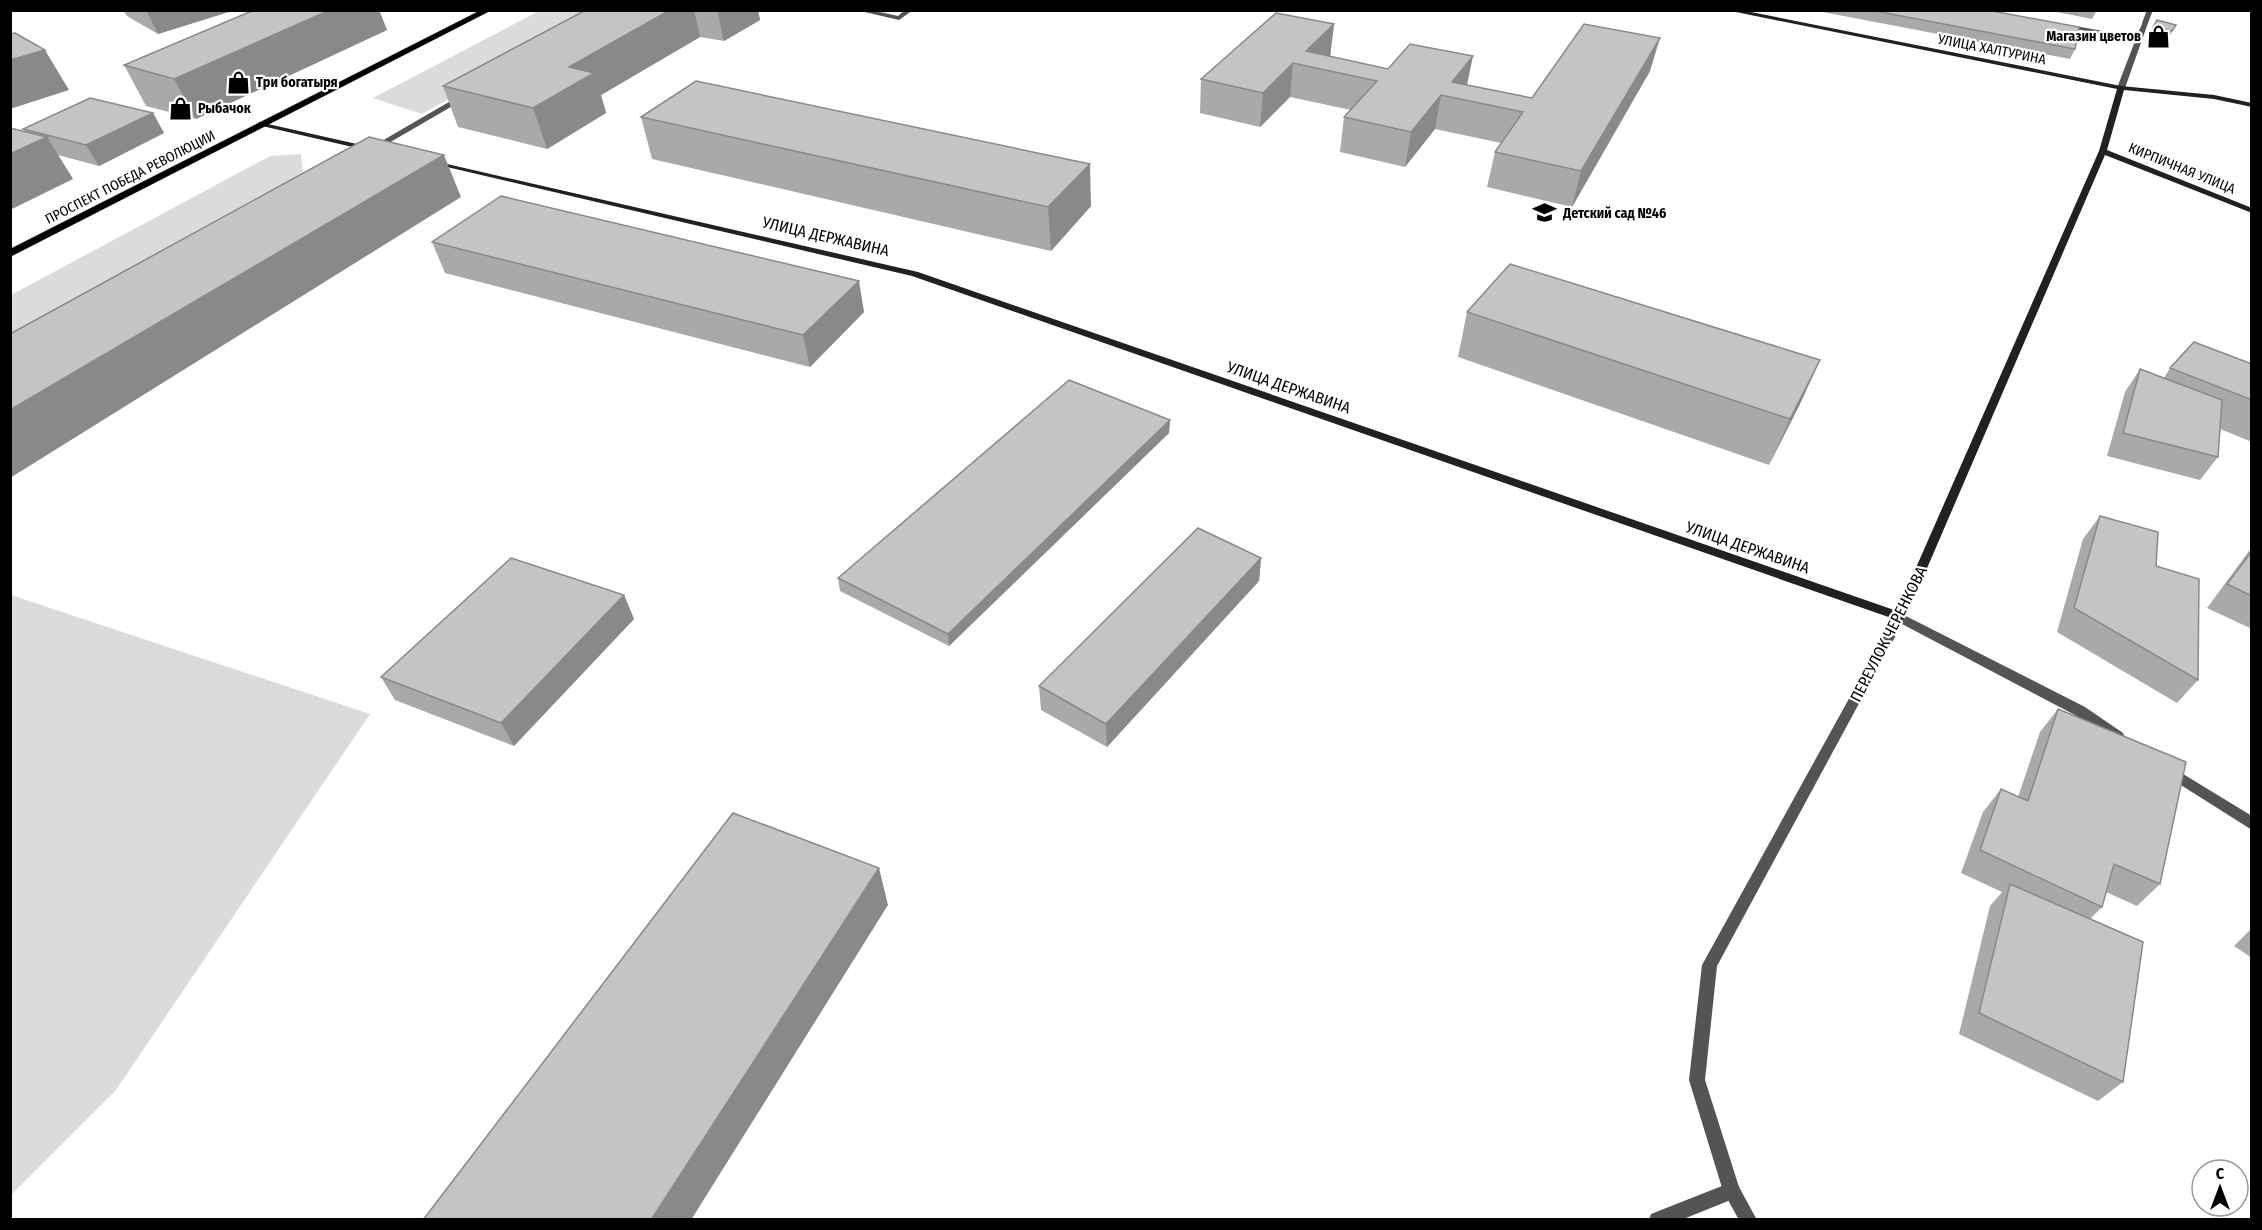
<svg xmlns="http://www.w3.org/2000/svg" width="2262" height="1230" font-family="'Fira Sans Condensed',sans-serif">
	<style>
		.green { fill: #dbdbdb }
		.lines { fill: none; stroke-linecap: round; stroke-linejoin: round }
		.primary-casing { stroke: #dbdbdb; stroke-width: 1 }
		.lane { fill: #545454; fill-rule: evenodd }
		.street { fill: #545454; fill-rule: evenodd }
		.secondary { fill: #212121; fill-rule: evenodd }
		.primary { fill: #000; fill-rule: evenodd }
		.wall { fill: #a9a9a9 }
		.shaded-wall { fill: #898989 }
		.building { fill: #c4c4c4; stroke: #898989; stroke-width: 1.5 }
		.labels { text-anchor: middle; stroke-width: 4.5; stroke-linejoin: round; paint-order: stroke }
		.far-poi-label { font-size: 14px; font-weight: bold; fill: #000; stroke: #fff; text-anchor: start }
		.far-street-label { font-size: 14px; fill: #000; stroke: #fff }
		.street-label { font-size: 16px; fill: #000; stroke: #fff }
	</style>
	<rect width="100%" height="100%" fill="#fff"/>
	<!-- green -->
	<path class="green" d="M539,11h68l-185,103 -49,-16z
		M301,154l2,20 -292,159v-38l259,-139z
		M11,595l359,119 -254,376 -105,105z"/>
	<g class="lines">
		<defs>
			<path id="primary" d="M481,10h11l-482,247v-8z"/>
		</defs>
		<!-- primary casing -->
		<use href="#primary" class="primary-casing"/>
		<!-- lane -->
		<path class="lane" d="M856,10h15l27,6 7,-6h8l-14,10z
			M2143,22l5,1 -23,65 -4,2 -4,-2 18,-47 -74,-15 3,-2 72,13z
			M461,95l7,2 -93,54 -7,-2z
			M1732,1182l6,3 3,6 -3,6 -57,23h-32l2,-6z"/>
		<!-- street -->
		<path class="street" d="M2147,10h6l-5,13 -3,2 -3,-2z
			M1900,613l185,94 38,26 2,4 -2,4 -5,1 -5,-1 -38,-26 -173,-91 -185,342 -12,114 34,107 18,33h-18l-16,-29 -34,-111 13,-115 192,-348z
			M2170,766l82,50v14l-87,-55 -2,-4 2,-4z"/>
		<!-- secondary -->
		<path class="secondary" d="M1726,10h15l380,76 93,9 38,8v4l-38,-8 -90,-9 -17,60 145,58v5l-147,-58 -199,462 -6,4 -988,-345 -482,-113 4,-2 484,111 979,339 202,-460 18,-62z
			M259,122l111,25 4,2 -4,2 -108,-25 -4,-2z"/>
		<!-- primary -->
		<use href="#primary" class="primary"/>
	</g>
	<!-- wall -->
	<path class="wall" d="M123,10h112l-77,24 -31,-18z
		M254,10h125l8,20 -191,89 -50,-13 -22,-41z
		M586,10h172l2,10 -36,21 -24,-4 -99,58 5,18 -59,36 -89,-22 -15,-41z
		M1812,10h175l88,39 -5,10z
		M2047,10h50l-5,9z
		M2157,20l19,5 -10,17 -19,-5z
		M1334,24l-4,33 202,41 118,-27 -78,136 -85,-20 8,-35 6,-9 -66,-14 -30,38 -65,-15 4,-35 7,-7 -61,-13 -30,30 -60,-14 1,-34z
		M153,113l11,20 -65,33 -41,-11 15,24 -50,-50z
		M641,117l450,89 -40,45 -399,-92z
		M432,242l432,70 -54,55 -365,-94z
		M1467,312l353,48 -21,46 -30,59 -311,-108z
		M2252,364v78l-32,-13 -2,28 -18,23 -93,-24 18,-64 15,-23 24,9 6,-10z
		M1170,420l-1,13 -220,213 -109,-55 -2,-13z
		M2100,516l56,50 42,114 -21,23 -120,-71 26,-93z
		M2252,547v82l-45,-21z
		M1261,558l-2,23 -152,166 -66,-37 -2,-24z
		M624,595l10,24 -120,127 -119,-46 -14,-23z
		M2058,709l102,175 -23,22 -31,-14 -4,15 -12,12 33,163 -25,19 -139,-67 31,-128 12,-14 -41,-19 22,-61 18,-23 17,8 22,-65z
		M2252,928v30l-18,-12z"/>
	<!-- shaded-wall -->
	<path class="shaded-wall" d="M146,10h89l-77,24z
		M330,10h49l8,20 -191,89 -22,-40z
		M670,10h24l6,27 -99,58 5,18 -59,36 -14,-41 36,-41z
		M717,10h41l2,10 -36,21z
		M1334,24l-4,33 -24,-6z
		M1660,38l-10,33 -78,136 9,-36z
		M45,50l24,40 -59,19v-49z
		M1473,56l-7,34 -14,-8z
		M1293,63l-3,34 -30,30 3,-34z
		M1441,95l-6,34 -30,38 6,-35z
		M153,113l11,20 -65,33 -13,-21z
		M47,137l26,42 -63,31v-56z
		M444,155l17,42 -451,281v-68z
		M1090,164l1,42 -40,45 -3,-44z
		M859,281l5,31 -54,55 -7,-32z
		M1820,360l-21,46 -30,59 21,-46z
		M1170,420l-1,13 -220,213 -1,-12z
		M1261,558l-2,23 -152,166 -1,-23z
		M624,595l10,24 -120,127 -13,-23z
		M879,868l9,37 -197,315h-40z"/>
	<!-- building -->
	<path class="building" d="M254,10h76l-156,69 -50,-14z
		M586,10h84l-101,57 25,6 -61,35 -90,-22z
		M1870,10h117l92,17 -4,22z
		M1276,13l58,11 -28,27 82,18 22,-25 63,12 -21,26 80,16 52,-74 76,14 -79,133 -86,-19 28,-40 -82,-17 -30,37 -67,-15 33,-36 -84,-18 -30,30 -62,-14z
		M2157,20l19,5 -4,6 -19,-4z
		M15,33l30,17 -35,10v-26z
		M696,81l394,83 -42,43 -407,-90z
		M90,98l63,15 -67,32 -63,-16z
		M10,128l37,9 -37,17z
		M369,137l75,18 -434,255v-76z
		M501,196l358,85 -56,54 -371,-93z
		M1510,264l310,96 -30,59 -323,-107z
		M2194,342l58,22v36l-82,-32z
		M2140,369l82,31 -4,57 -95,-24z
		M1069,380l101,40 -222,214 -110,-56z
		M2100,516l58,16 -2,34 43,13 -1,101 -124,-72z
		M1198,528l63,30 -155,166 -67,-38z
		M2252,551v45l-25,-12z
		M511,558l113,37 -123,128 -120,-46z
		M2058,709l128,53 -26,122 -46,-20 -12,43 -122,-57 21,-61 27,12z
		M733,813l146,55 -228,352h-228z
		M2010,884l133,58 -20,140 -144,-69z"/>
	<!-- icons -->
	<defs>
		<symbol id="shop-bare" viewBox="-9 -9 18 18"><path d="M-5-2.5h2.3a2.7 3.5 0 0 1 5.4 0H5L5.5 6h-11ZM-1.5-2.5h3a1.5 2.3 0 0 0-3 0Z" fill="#000" stroke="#fff" stroke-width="2.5" paint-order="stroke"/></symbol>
		<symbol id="school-bare" viewBox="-9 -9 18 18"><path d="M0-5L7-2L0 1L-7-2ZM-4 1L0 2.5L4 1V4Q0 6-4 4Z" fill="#000" stroke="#fff" stroke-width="2.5" paint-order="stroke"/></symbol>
	</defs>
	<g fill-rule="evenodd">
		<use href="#shop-bare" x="2142" y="20" width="33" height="33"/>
		<use href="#shop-bare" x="222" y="66" width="33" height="33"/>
		<use href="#shop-bare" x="164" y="92" width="33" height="33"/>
		<use href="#school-bare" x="1528" y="196" width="33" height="33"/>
	</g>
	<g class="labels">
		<!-- far-poi labels -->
		<g class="far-poi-label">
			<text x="2141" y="41" text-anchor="end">Магазин цветов</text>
			<text x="256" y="87">Три богатыря</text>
			<text x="198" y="113">Рыбачок</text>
			<text x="1563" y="218">Детский сад №46</text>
		</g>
		<!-- far-street labels -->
		<g class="far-street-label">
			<text transform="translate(1992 49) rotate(11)" y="5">УЛИЦА ХАЛТУРИНА</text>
			<text transform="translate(2182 168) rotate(22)" y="5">КИРПИЧНАЯ УЛИЦА</text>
			<text transform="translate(130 177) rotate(-27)" y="5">ПРОСПЕКТ ПОБЕДА РЕВОЛЮЦИИ</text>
		</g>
		<!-- street labels -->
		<g class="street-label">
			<text transform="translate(826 236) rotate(13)" y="6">УЛИЦА ДЕРЖАВИНА</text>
			<text transform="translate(1289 387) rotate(19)" y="6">УЛИЦА ДЕРЖАВИНА</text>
			<text transform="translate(1748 547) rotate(19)" y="6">УЛИЦА ДЕРЖАВИНА</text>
			<text transform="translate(1888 634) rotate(-63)" y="6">ПЕРЕУЛОК ЧЕРЕНКОВА</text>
		</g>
	</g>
	<!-- border -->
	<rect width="2262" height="1230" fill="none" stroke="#000000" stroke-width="24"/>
	<!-- north arrow -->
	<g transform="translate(2220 1188)"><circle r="28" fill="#ffffff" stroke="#999999" stroke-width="1.5"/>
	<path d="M0-4.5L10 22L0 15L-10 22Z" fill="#000000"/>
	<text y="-9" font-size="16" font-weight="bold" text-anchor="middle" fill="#000000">С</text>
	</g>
</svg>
